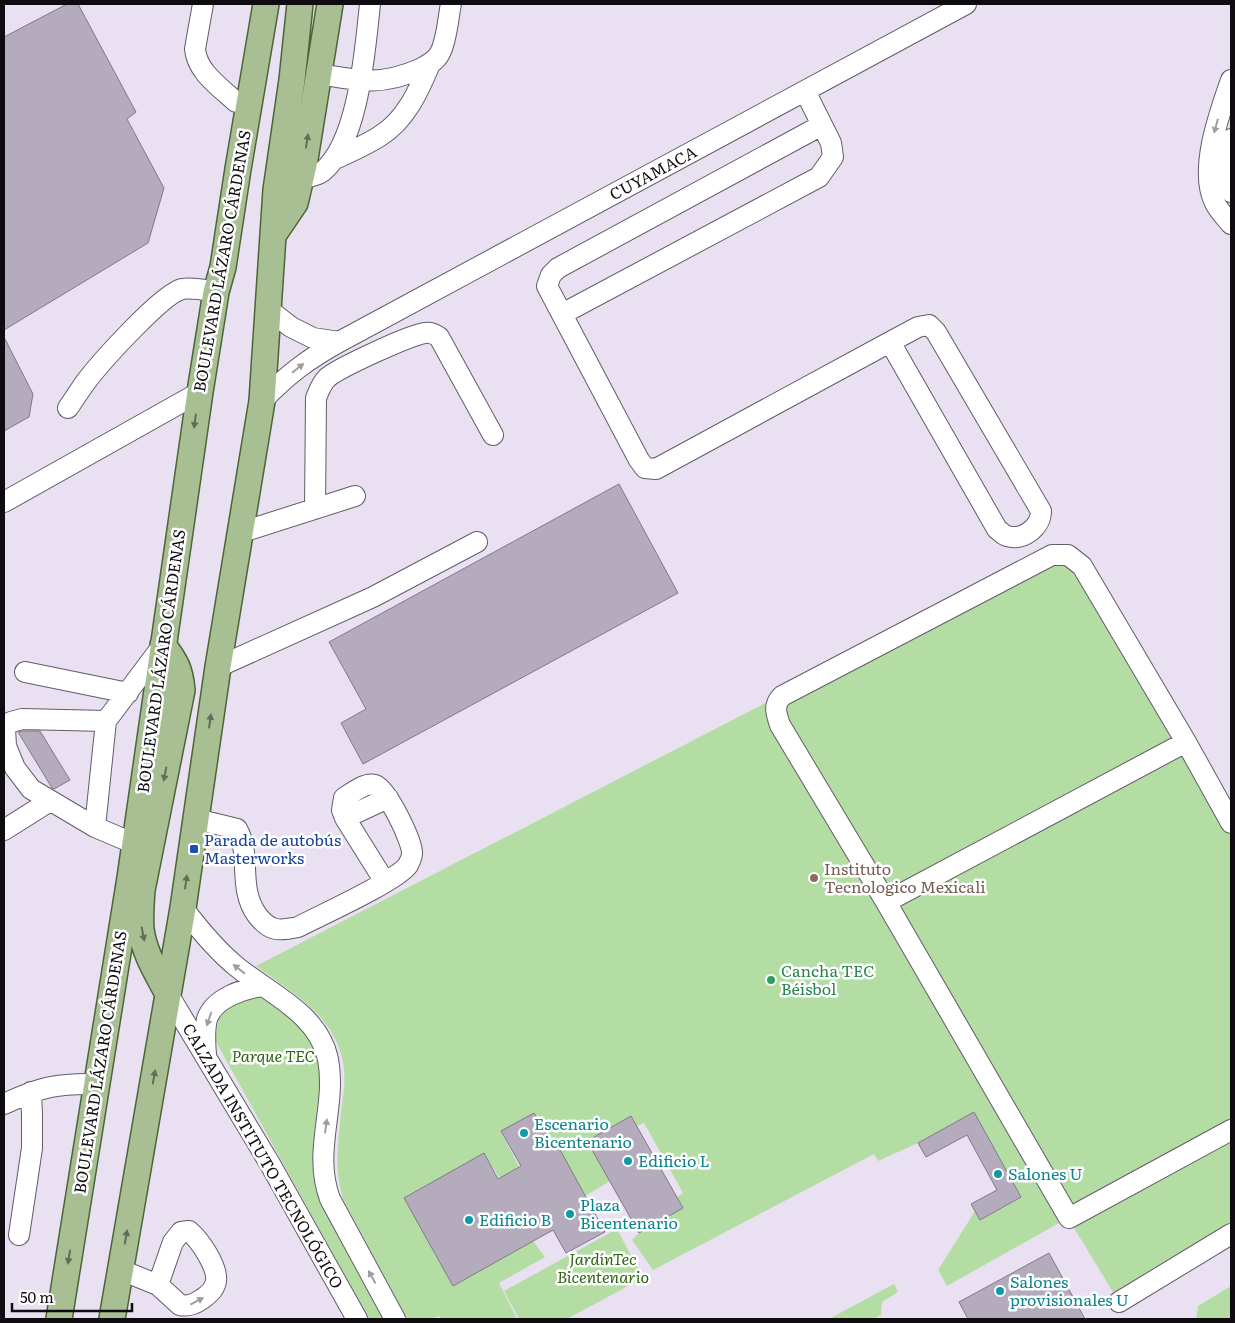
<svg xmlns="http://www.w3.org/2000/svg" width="1235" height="1323" font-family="Literata,serif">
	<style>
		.green { fill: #b4dda4 }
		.building { fill: #b4acbd; stroke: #807989 }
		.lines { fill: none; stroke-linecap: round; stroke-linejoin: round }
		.minor-casing { stroke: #625b6a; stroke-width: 22 }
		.major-casing { stroke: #4c6537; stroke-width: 28 }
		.minor { stroke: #fff; stroke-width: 20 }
		.major { stroke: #a8bf94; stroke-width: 25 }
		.oneway { fill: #9f9da0 }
		.oneway2 { fill: #636e59 }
		.transit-dot { fill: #1a4fb4; stroke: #fff; stroke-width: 2 }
		.education-dot { fill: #8d6e63; stroke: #fff; stroke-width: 2 }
		.leisure-dot { fill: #2e9e5b; stroke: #fff; stroke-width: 2 }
		.culture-dot { fill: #0f9aa8; stroke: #fff; stroke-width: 2 }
		.labels { text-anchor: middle; stroke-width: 5; stroke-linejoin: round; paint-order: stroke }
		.street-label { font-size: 16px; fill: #0e0b11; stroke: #fff }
		.transit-label { font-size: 16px; fill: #164399; stroke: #fff; text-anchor: start }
		.education-label { font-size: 16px; fill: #785e54; stroke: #fff; text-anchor: start }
		.leisure-label { font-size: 16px; fill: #27864d; stroke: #fff; text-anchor: start }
		.park-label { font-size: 16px; font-style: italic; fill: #2e6411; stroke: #fff }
		.culture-label { font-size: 16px; fill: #0d838f; stroke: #fff; text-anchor: start }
	</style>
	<rect width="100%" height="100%" fill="#e9e1f2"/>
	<!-- green -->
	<path class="green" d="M1052,555h16l163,268v411l-112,68 -51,-84 -121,68 -9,-16 37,-59 5,9 41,-23 -47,-85 -56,31 -40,18 -4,-7 -221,116 -21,-30 7,-7 44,-25 -6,-11 6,-4 -39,-70 -7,3 -6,-10 -43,25 22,40 -25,15 -27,-50 -24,-33 -33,19 29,56 -18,9 -28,-43 -80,44 49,88 80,-45 12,16 -46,26 18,36h-76l-2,-3 -8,3h-24l-64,-120c-8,-29 -6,-47 -3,-76 1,-17 6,-36 4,-53 -4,-51 -51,-77 -88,-104z
		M268,990l46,49 9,39 -10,66 9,57 66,118h-19l-154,-279 4,-23 22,-17z
		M617,1229l26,49 -76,41h-48l-15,-28z
		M894,1284l4,8 -16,10 -1,13 -8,4h-44z
		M1231,1286v33h-35l2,-13z"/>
	<!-- building -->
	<path class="building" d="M67,4h11l58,108 -9,7 37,69 -16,55 -144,87v-293z
		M4,337l29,57 -4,23 -25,14z
		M619,484l59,109 -315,171 -22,-41 25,-14 -37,-67z
		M23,731h17l30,49 -16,9 -2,-1 -34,-56z
		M974,1112l47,85 -41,23 -9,-16 26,-14 -30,-55 -41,22 -8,-14z
		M534,1113l20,35 4,-2 47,86 -39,21 -13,-23 -100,56 -49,-88 80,-45 14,26 23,-13 -20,-35z
		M631,1116l52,92 -44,25 -52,-92z
		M1049,1253l36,66h-117l-9,-17z"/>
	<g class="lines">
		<defs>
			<path id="minor" d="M203,4l-8,45c2,23 25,38 41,53
				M319,74c40,7 62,12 101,-5 8,-4 16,-8 20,-16 7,-13 8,-35 11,-49
				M1231,80c-11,32 -33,90 -16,123 4,8 10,14 16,21
				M822,125l-264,143 -7,7 -4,11 92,174 6,8 11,1 234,-127
				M1231,139c-4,17 -5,36 0,53
				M335,159c15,-7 31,-14 45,-23 26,-16 39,-46 50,-72
				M300,179c7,-2 17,-3 22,-7 37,-30 43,-123 48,-168
				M269,310l22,17 22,11 26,4
				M562,314l257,-137 14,-20 -2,-14 -26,-52
				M929,325l7,7 105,179c0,16 -18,30 -34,25 -4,-1 -7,-5 -10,-7l-107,-187 28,-15z
				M262,401c25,-26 46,-42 77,-59l627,-338
				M68,408c7,-10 13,-20 20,-29 14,-18 74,-85 94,-90 11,-2 23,1 34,3
				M4,502l196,-110
				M315,509l1,-111c3,-7 5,-14 11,-20 11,-10 83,-43 98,-45 6,-1 9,1 14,4l54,98
				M239,533l116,-37
				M218,667l155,-70 104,-55
				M25,672l103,21
				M196,819l41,10c15,26 0,58 20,86 13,17 22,16 41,12 21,-11 99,-46 110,-62 1,-2 4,-8 4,-11 1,-12 -25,-65 -37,-69 -10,-3 -23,8 -31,13l-2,12 3,8
				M1231,823l-45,-81 -104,-176 -14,-11h-16l-270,141c-9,9 -6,17 -2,29l106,177 183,316 162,-88
				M95,827l11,-106
				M4,830l46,-29
				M135,844l-40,-17 -64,-38 -16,-21 -9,-22 -1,-18 6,-6 11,-3 84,2 57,-76
				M385,882l-40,-64 43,-20
				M886,902l300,-160
				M183,908c16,21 33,42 54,59 33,27 81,46 91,92 9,48 -16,92 2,140l65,120
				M168,994l102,170 87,155
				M206,1055c-1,-12 -2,-24 1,-36 7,-21 36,-30 55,-33
				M4,1104c36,-17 54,-21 93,-20
				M19,1235l13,-87v-33l-1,-23
				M121,1270l37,15 22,20c8,2 15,-1 22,-6 6,-4 13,-10 14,-18 2,-14 -16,-41 -27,-50l-8,1 -8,10 -15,43
				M1119,1302l112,-68"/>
			<path id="major" d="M274,234l21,-31 9,-38 26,-161
				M163,645c13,17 17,24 19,45l-40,200c-1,13 -2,27 -1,39 3,24 16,44 27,65
				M59,1319l71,-441 70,-486 16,-100 7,-25 15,-98 28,-165
				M112,1319l71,-411 35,-241 44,-266 14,-211 16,-110 8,-76"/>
		</defs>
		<!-- minor casing -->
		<use href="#minor" class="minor-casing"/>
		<!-- major casing -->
		<use href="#major" class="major-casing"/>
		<!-- minor -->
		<use href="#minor" class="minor"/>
		<!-- major -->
		<use href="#major" class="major"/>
	</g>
	<!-- one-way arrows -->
	<defs><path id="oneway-solid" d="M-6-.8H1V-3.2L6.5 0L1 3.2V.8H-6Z" transform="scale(1.25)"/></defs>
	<g class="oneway">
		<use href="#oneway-solid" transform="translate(1216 126) rotate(105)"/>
		<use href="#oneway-solid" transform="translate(298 368) rotate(-38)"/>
		<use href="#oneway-solid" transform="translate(239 969) rotate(-142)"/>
		<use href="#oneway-solid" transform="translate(209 1019) rotate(109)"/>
		<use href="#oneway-solid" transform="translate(326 1126) rotate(-82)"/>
		<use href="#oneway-solid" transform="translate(372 1277) rotate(-119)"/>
		<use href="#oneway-solid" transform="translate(197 1301) rotate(-28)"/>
	</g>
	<g class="oneway2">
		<use href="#oneway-solid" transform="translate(307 141) rotate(-81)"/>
		<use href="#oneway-solid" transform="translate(195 421) rotate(98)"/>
		<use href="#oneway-solid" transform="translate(210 721) rotate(-82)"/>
		<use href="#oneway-solid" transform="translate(165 774) rotate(101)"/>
		<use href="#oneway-solid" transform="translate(186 882) rotate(-82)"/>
		<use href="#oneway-solid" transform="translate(143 934) rotate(79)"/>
		<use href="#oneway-solid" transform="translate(154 1077) rotate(-80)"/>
		<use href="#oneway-solid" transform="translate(126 1237) rotate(-80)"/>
		<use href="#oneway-solid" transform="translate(69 1257) rotate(99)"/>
	</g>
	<!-- markers -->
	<rect class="transit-dot" x="189" y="844" width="10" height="10" rx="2.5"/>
	<circle class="education-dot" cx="814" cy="878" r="5"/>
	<circle class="leisure-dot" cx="771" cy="980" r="5"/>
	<g class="culture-dot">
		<circle cx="524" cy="1133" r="5"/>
		<circle cx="628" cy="1161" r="5"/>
		<circle cx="998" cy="1174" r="5"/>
		<circle cx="570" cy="1214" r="5"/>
		<circle cx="469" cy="1220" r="5"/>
		<circle cx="1000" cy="1291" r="5"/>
	</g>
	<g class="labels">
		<!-- street labels -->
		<g class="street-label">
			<text transform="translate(653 173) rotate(-28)" y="6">CUYAMACA</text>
			<text transform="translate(222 261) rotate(-80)" y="6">BOULEVARD LÁZARO CÁRDENAS</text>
			<text transform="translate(161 661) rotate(-82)" y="6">BOULEVARD LÁZARO CÁRDENAS</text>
			<text transform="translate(100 1062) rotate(-81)" y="6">BOULEVARD LÁZARO CÁRDENAS</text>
			<text transform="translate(263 1156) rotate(60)" y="6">CALZADA INSTITUTO TECNOLÓGICO</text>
		</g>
		<!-- transit labels -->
		<g class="transit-label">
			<text x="204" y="846">Parada de autobús<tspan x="204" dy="18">Masterworks</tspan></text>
		</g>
		<!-- education labels -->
		<g class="education-label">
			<text x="824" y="875">Instituto<tspan x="824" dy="18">Tecnologico Mexicali</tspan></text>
		</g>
		<!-- leisure labels -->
		<g class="leisure-label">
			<text x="781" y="977">Cancha TEC<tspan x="781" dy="18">Béisbol</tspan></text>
		</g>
		<!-- park labels -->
		<g class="park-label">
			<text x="273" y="1062">Parque TEC</text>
			<text x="603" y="1265">JardínTec<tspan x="603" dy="18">Bicentenario</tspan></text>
		</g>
		<!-- culture labels -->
		<g class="culture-label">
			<text x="534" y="1130">Escenario<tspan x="534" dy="18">Bicentenario</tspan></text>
			<text x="638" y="1167">Edificio L</text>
			<text x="1008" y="1180">Salones U</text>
			<text x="580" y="1211">Plaza<tspan x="580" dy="18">Bicentenario</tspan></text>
			<text x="479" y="1226">Edificio B</text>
			<text x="1010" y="1288">Salones<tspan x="1010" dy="18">provisionales U</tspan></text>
		</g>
	</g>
	<!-- border -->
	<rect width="1235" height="1323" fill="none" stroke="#0e0b11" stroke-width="10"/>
	<!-- scale -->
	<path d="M12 1303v8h120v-8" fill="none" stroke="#0e0b11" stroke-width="2.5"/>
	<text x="20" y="1303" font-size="15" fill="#0e0b11" stroke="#ffffff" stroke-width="4" paint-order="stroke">50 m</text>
</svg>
